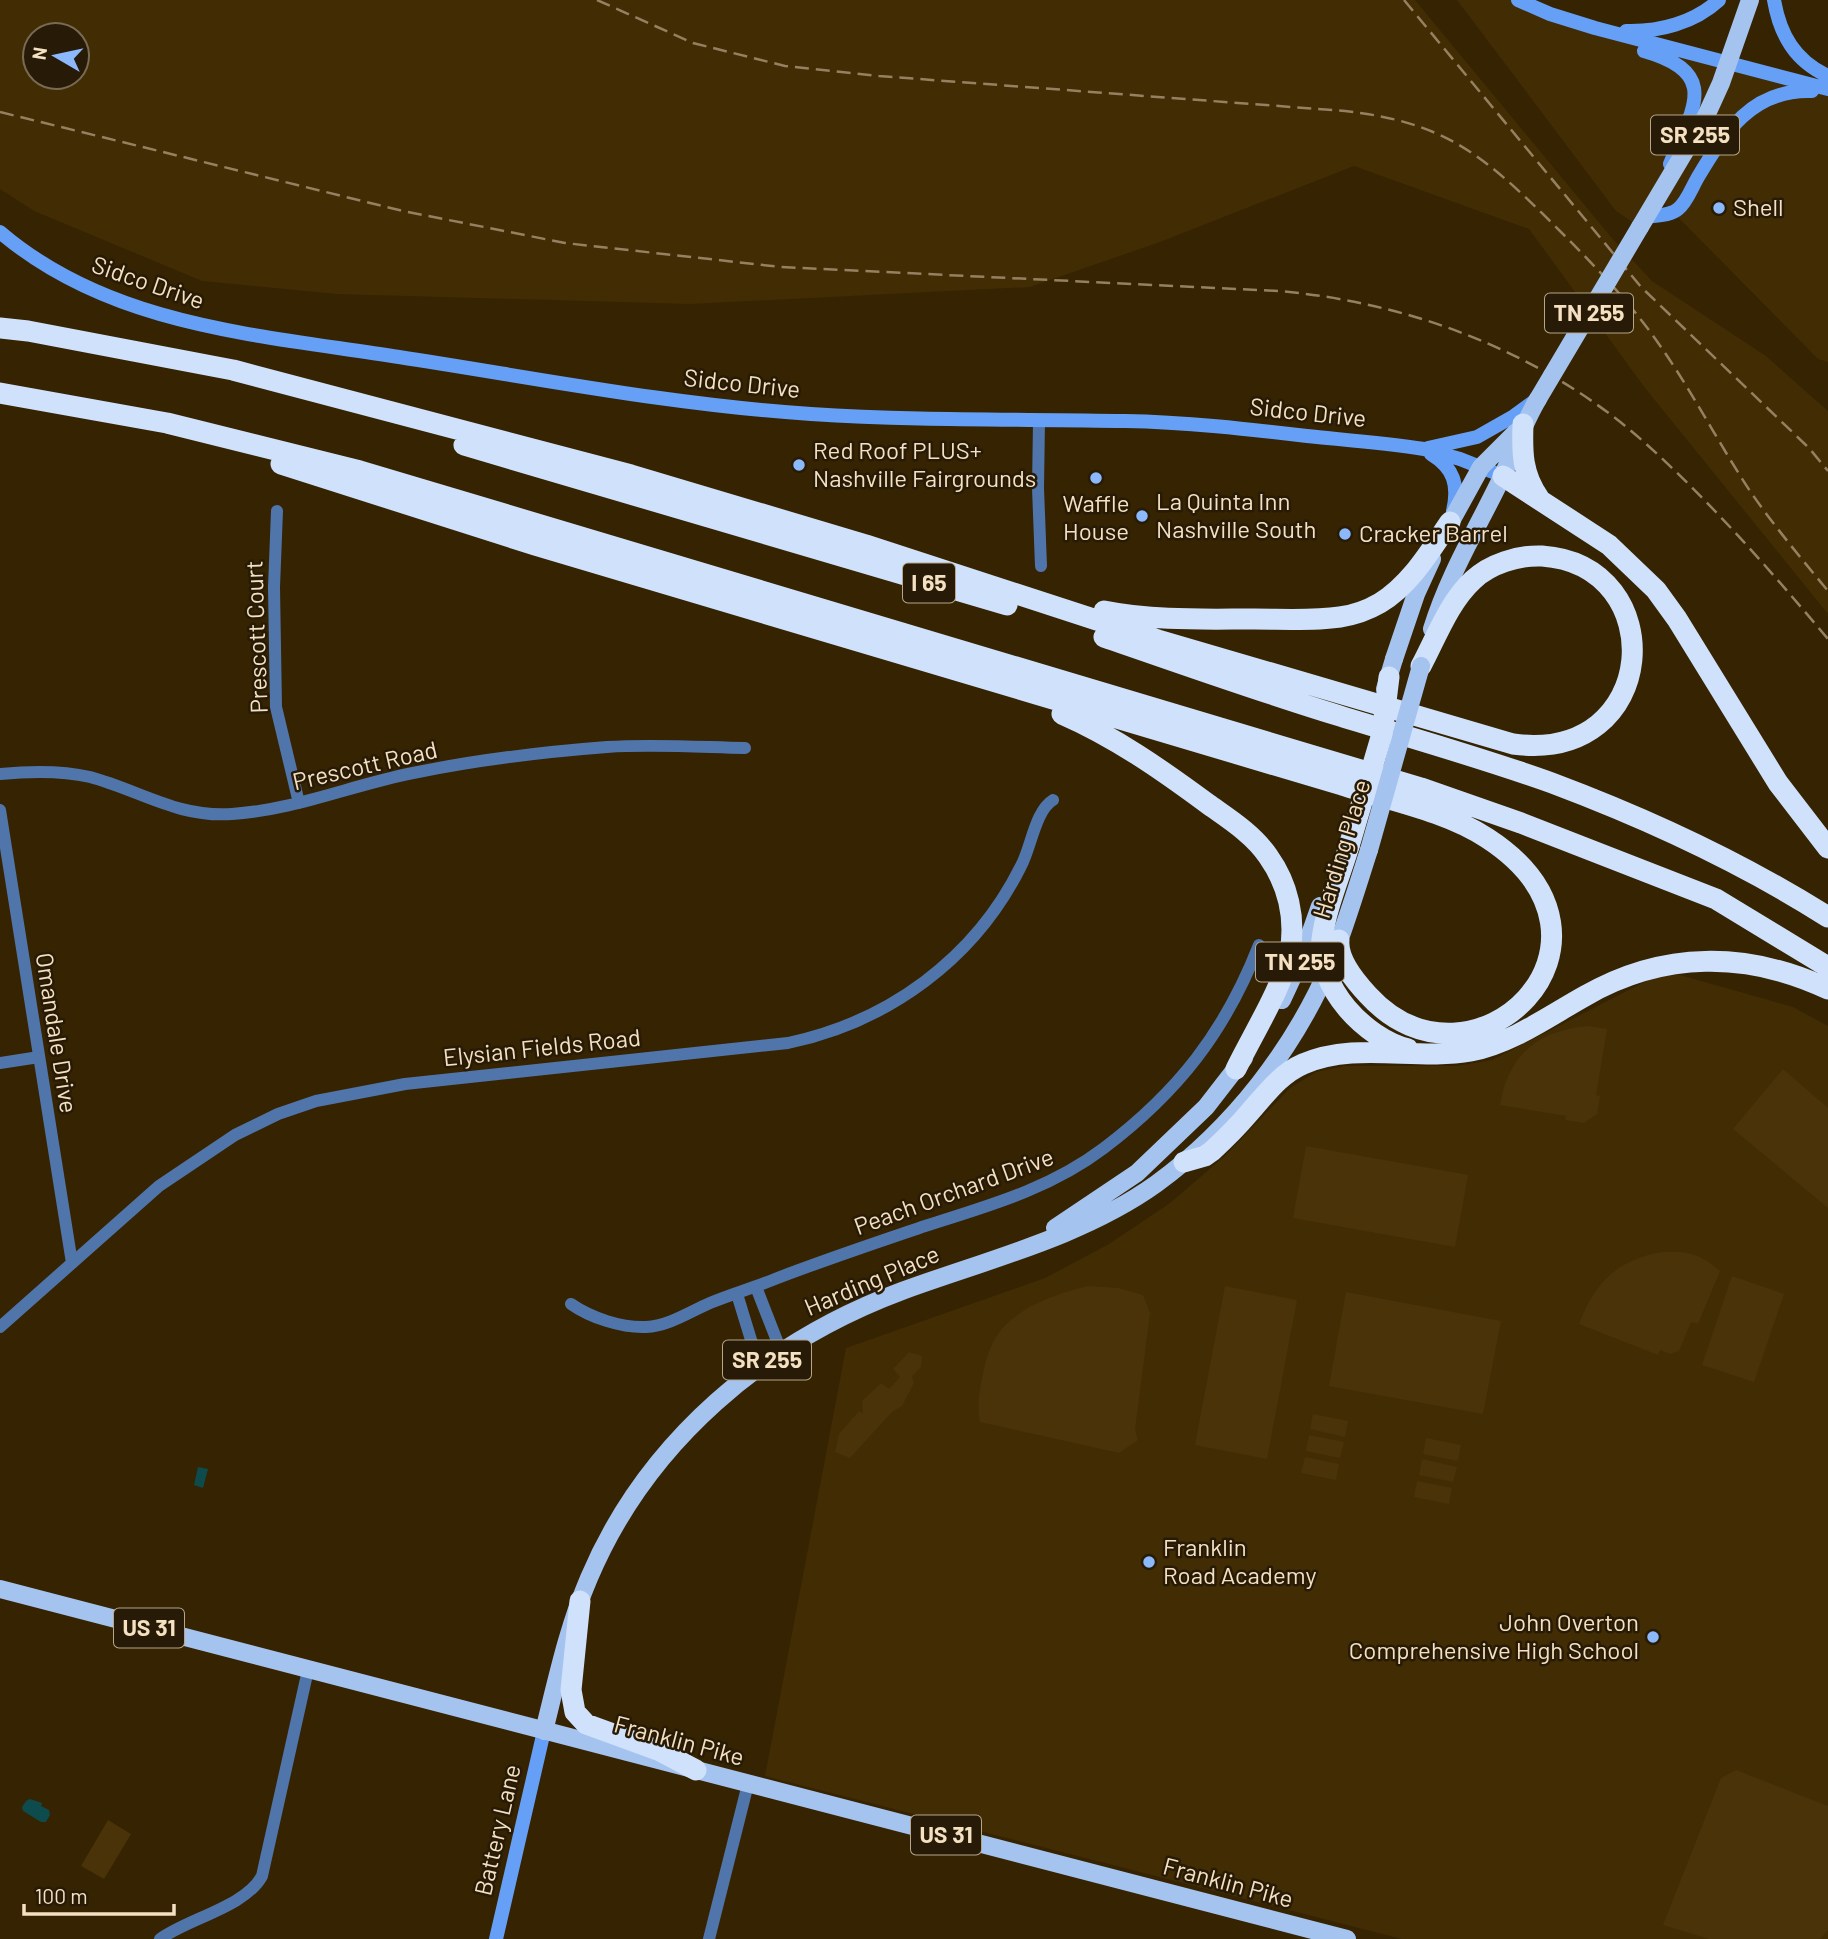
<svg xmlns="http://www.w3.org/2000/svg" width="1828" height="1939" font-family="Barlow,sans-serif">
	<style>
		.built { fill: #422c04; fill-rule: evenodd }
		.green { fill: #4a3309 }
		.water { fill: #0d4b4d }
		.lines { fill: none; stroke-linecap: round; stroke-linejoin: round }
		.street { stroke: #5075aa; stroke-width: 12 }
		.secondary { stroke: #659ff6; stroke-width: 14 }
		.primary { stroke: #a5c3ef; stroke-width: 18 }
		.highway { stroke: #cfe1fb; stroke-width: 21 }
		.rail { stroke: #958161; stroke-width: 2.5; stroke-dasharray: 14 7; stroke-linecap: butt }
		.primary-bridge { stroke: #a5c3ef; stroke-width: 18 }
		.highway-bridge { stroke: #cfe1fb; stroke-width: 21 }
		.poi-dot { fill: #8cb9fc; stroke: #271b07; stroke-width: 2.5 }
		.labels { text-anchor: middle; stroke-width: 5; stroke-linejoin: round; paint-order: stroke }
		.shield { fill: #271b07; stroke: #b7a68a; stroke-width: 2 }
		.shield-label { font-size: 23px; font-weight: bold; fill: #f5e1c2 }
		.poi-label { font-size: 24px; fill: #f5e1c2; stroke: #271b07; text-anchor: start }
		.street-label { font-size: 24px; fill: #f5e1c2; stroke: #271b07 }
	</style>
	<rect width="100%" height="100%" fill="#362301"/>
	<!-- built -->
	<path class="built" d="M0,0h1415l196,237 41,44 114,75 62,55v203l-183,-226 -116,-159 -175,-63 -194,76 -130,45 -340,17 -353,-10 -135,-13 -168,-70 -34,-22zM35,35h42v42h-42z
		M1457,0h61l310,89v273l-10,-3 -160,-162 -18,30 -24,-16z
		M1666,971l127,36 35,19v913h-426l-637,-163 81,-428 199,-70 64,-34 61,-41 56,-48 64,-67 26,-16 29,-6h112l35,-6z"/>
	<!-- green -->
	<path class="green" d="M1588,1026l19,3 -11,66 4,1 -3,18 -13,9 -19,-3 1,-4 -66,-11c9,-52 38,-74 88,-79z
		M1783,1069l45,39v100l-95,-79z
		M1306,1146l162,29 -13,72 -162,-29z
		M1662,1252c27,-1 38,2 58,19l-22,53 -7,-2 -12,29 -9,3 -10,-4 -2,5 -79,-31c16,-42 38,-64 83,-72z
		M1732,1276l52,18 -30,88 -52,-17z
		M1089,1286l29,2 25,7 7,18 -15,117 3,10 -19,13 -139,-31c-3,-14 -1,-30 2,-44 3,-14 6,-28 14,-41 18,-29 61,-44 93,-51z
		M1225,1286l72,14 -30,159 -72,-14z
		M1346,1292l155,29 -18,93 -154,-28z
		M909,1352l13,4 -1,11 -9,9 2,7 -12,23 -10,6 -42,46 -15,-6 4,-18 20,-23 4,3 -1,-13 19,-18 8,6 11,-12 -7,-8z
		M1313,1414l35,7 -3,16 -35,-8z
		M1309,1435l35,7 -4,16 -34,-7z
		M1426,1438l35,7 -3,16 -35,-7z
		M1305,1457l34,7 -3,16 -35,-7z
		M1422,1459l35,8 -4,15 -34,-7z
		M1417,1481l35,7 -3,16 -35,-7z
		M1736,1770l92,36v124l-8,9h-111l-46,-14 58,-147z
		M108,1820l23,14 -27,45 -23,-13z"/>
	<!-- water -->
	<path class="water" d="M198,1467l10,2 -5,19 -9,-3z
		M30,1799l12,4 -1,3 8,4 1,5 -4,7h-5l-18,-11 -1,-4 4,-6z"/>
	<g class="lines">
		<!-- street -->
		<path class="street" d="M1039,421l-1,67 3,78
			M277,511l-3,76 2,120 23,96
			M0,774c30,-3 60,-4 90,3 49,13 88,41 142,37 62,-4 120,-29 181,-41 63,-13 129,-21 194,-26 46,-3 92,0 138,1
			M0,810l72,453
			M0,1063l39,-6
			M756,1287l25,64
			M737,1294l22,72
			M571,1304c20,14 51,24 75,23 23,-1 43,-15 64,-24 22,-9 43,-15 65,-24 49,-19 100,-36 150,-53 63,-20 125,-37 179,-78 74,-56 121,-116 155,-203
			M0,1327l159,-141 76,-51 43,-21 38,-13 89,-17 383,-41c100,-21 187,-84 233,-177 10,-18 14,-55 32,-66
			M160,1939c29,-21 85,-32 102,-63l46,-206
			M709,1939l39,-155"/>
		<!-- secondary -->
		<path class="secondary" d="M1518,0l32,14 45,14 233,61
			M1774,0c6,35 21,61 54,76
			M1626,31c33,1 68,-8 93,-31
			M1644,51c77,22 49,57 26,113
			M1647,217c9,-2 23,-1 31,-8 9,-7 14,-22 20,-32 27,-45 54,-88 114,-86
			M0,232c111,95 261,103 399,125 137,21 273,48 412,57 105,7 210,5 314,7 61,1 122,8 182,15 39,4 78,7 117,13l36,10 43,17
			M1428,448l49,-11 37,-21 22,-16
			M1431,454c23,14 28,31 22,57
			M496,1939l48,-208"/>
		<!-- primary -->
		<path class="primary" d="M1640,227l66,-111 15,-33 29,-83
			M1444,534l37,-67 35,-35
			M1432,629c17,-55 45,-100 70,-152 12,-26 21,-53 36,-78
			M1394,659l22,-65 16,-35
			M1282,1000l20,-43 18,-51
			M1055,1228l82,-55 69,-66 38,-49
			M0,1589l1347,350
			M544,1731c13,-52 24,-104 45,-153 58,-137 176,-236 313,-287 84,-31 180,-54 254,-107 77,-56 139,-136 176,-224 14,-36 25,-73 37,-110"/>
		<!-- highway -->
		<path class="highway" d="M0,328l28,3 205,39 398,105 235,70 292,95 355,104c148,20 159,-179 29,-188 -24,-1 -52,8 -69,24 -24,22 -37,58 -52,86
			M0,393l167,30 193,48 1061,317 100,35 195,76 112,68
			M1523,424c-1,28 -1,50 16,74
			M464,445l543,160
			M281,464l254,81 807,240c46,15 104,26 145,53 160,104 -15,271 -119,157 -13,-14 -31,-35 -29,-55
			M1503,476l106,69 47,45 21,29 101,164 50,65
			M1104,611c50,10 100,8 150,8 28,0 58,2 86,-2 14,-2 28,-7 40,-14 31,-19 50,-52 70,-81
			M1104,637c79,27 157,55 236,79 71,22 143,42 212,67 96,36 189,79 276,134
			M1062,714c53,23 100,56 146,90 21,15 45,30 60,52 20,28 28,62 22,96 -7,34 -38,84 -54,117
			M1349,846c-9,30 -23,62 -27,93 -6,48 43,99 86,110
			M1184,1162l21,-6 7,-5c13,-12 26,-25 37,-38 17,-19 31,-39 54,-49 53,-23 113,-3 168,-13 41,-8 78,-35 114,-55 78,-45 162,-45 243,-7
			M580,1601l-9,89 4,22 11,12 74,27 36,19"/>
		<!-- rail -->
		<path class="rail" d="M597,0l96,43 92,23 94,10 466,35c98,11 136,42 204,109 41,41 79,79 112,127 32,46 58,97 89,144 24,35 51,67 78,100
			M1404,0l237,287 168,161 19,23
			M0,112l403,99 162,32 216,24 497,24c132,11 266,62 366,151 67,60 126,128 184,197"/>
		<!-- primary-bridge -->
		<path class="primary-bridge" d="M1538,399l102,-172
			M1385,689l9,-30
			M1369,850l52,-184"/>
		<!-- highway-bridge -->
		<path class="highway-bridge" d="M1349,846l33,-112 7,-57"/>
	</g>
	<!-- markers -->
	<g class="poi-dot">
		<circle cx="1719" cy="208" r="7"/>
		<circle cx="799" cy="465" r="7"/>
		<circle cx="1096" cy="478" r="7"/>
		<circle cx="1142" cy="516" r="7"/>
		<circle cx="1345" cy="534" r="7"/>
		<circle cx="1149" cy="1562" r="7"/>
		<circle cx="1653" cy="1637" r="7"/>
	</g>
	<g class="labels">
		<!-- shield labels -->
		<g class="shield">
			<rect x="1651" y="115.5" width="88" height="39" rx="5"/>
			<rect x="1545" y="293.5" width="88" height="39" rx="5"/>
			<rect x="903" y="563.5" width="52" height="39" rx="5"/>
			<rect x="1256" y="942.5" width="88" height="39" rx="5"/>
			<rect x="723" y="1340.5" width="88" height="39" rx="5"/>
			<rect x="114" y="1608.5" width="70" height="39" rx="5"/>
			<rect x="911" y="1815.5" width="70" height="39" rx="5"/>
		</g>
		<g class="shield-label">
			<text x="1695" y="143">SR 255</text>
			<text x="1589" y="321">TN 255</text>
			<text x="929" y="591">I 65</text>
			<text x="1300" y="970">TN 255</text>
			<text x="767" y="1368">SR 255</text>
			<text x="149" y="1636">US 31</text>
			<text x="946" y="1843">US 31</text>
		</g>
		<!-- poi labels -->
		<g class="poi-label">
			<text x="1733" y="216">Shell</text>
			<text x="813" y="459">Red Roof PLUS+<tspan x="813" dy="28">Nashville Fairgrounds</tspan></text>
			<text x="1156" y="510">La Quinta Inn<tspan x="1156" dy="28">Nashville South</tspan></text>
			<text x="1096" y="512" text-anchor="middle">Waffle<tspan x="1096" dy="28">House</tspan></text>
			<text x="1359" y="542">Cracker Barrel</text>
			<text x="1163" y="1556">Franklin<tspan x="1163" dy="28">Road Academy</tspan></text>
			<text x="1639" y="1631" text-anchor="end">John Overton<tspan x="1639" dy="28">Comprehensive High School</tspan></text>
		</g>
		<!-- street labels -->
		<g class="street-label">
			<text transform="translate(148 283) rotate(19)" y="8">Sidco Drive</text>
			<text transform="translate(742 384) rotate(6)" y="8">Sidco Drive</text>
			<text transform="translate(1308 413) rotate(6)" y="8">Sidco Drive</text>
			<text transform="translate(257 637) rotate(-92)" y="8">Prescott Court</text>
			<text transform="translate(365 766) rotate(-13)" y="8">Prescott Road</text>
			<text transform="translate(1342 849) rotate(-73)" y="8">Harding Place</text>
			<text transform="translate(56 1033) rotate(81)" y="8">Omandale Drive</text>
			<text transform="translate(542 1048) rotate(-6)" y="8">Elysian Fields Road</text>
			<text transform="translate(954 1192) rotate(-20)" y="8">Peach Orchard Drive</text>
			<text transform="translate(872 1281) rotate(-23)" y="8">Harding Place</text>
			<text transform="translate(679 1741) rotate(15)" y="8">Franklin Pike</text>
			<text transform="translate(498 1830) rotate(-77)" y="8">Battery Lane</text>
			<text transform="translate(1228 1883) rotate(15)" y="8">Franklin Pike</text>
		</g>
	</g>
	<!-- north arrow -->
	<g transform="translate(56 56) rotate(279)"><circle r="33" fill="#271b07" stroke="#796a52" stroke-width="2"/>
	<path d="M0-5L12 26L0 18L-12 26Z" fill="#8cb9fc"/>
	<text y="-10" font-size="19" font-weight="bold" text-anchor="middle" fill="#f5e1c2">N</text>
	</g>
	<!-- scale -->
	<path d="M24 1904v10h150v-10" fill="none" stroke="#f5e1c2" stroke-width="3.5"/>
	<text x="35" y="1904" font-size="21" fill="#f5e1c2" stroke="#271b07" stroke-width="5" paint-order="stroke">100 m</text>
</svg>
